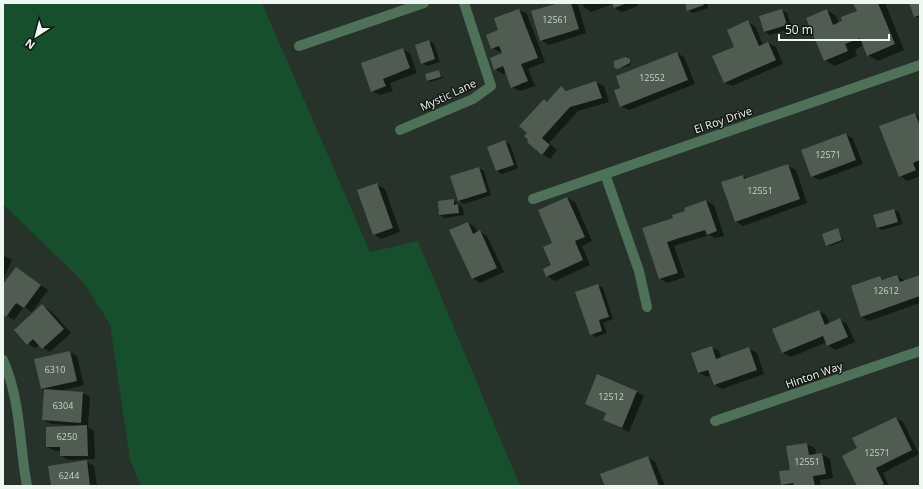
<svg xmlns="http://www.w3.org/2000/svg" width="923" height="489" font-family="'Open Sans',sans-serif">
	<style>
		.green { fill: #154f2b }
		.shadow { fill: #0007 }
		.building { fill: #505b52 }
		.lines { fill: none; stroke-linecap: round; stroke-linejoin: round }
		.minor { stroke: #4e7258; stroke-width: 10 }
		.labels { text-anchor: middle; stroke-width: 3; stroke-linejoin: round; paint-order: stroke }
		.number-label { font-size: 9px; fill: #c8d0ca }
		.street-label { font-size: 11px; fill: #f0f7f2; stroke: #141815 }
	</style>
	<rect width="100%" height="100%" fill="#27322a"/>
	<!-- green -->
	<path class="green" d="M3,3h259l108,249 48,-11 102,245h-379l-11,-26 -20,-136 -27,-42 -80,-78z"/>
	<!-- shadow -->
	<path class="shadow" d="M562,3h12l4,2 8,28 -37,12 -8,-5z
		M582,3h55l1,3 -16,6 -8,-4 -1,-4 -22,8 -7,-5z
		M686,3h21l1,5 -15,5 -5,-3z
		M854,3h31l19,47 -26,11 -10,-6 -4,-10 -9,5 2,6 -22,10 -10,-6 2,-50 9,6 3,8 19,-12z
		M910,3h10v16l-5,-3z
		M519,10l8,4 18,48 -17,7 7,17 -15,5 -8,-4 -5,-15 -4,2 -8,-5 8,-15 -1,-3 -2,1 -8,-4 8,-18z
		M782,10l5,3 5,15 -22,7 -5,-3 -5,-15z
		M747,22l8,4 8,19 5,-2 8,4 7,17 -51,22 -8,-4 12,-35z
		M429,41l5,3 6,18 -13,4 -5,-3z
		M402,49l8,4 7,20 -27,10 3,8 -13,4 -8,-4z
		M677,53l7,4 11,27 -66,26 -8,-4z
		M625,58l6,3 -1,5 -12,2z
		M439,71l4,7 -13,4 -3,-1z
		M596,82l8,4 5,16 -31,9 -29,32 8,7 -7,9 -8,-5 -14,-21 16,-33 4,2 13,-14 7,3z
		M915,114l5,3v59l-12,5 -8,-5z
		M846,134l7,5 10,25 -44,16 -7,-4z
		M505,142l5,2 8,24 -16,6 -5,-3 -9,-23z
		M788,166l8,4 11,33 -64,23 -8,-5 8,-45 6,3z
		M479,168l5,3 7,24 -27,9 -5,-3z
		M377,185l8,4 15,43 -19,7 -7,-5z
		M567,198l8,4 17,39 -10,5 8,19 -35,16 -8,-5 5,-10 2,-23z
		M453,200l10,8 1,7 -19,3 -5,-3z
		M706,201l8,4 10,31 -9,2 -6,-3 -35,11 11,31 -18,6 -8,-5 -16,-49 31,-11z
		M894,210l5,2 4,12 -21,6 -5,-2z
		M468,223l7,4 3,6 2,-1 7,4 17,36 -24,11 -8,-5z
		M838,230l6,11 -15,5 -2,-1z
		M3,255l9,5 -9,20z
		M24,273l24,17 -16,22 -8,-5 -10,13 -11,-7v-27z
		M897,276l8,5 15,-5v27l-51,18 -7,-4 18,-39 5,2z
		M598,285l5,3 10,31 -10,4 4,10 -11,4 -5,-3z
		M42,306l8,4 21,23 -21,19 -11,-7 -4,3 -7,-4z
		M819,311l7,4 4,9 10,-4 7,4 8,18 -20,8 -7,-5 -1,-3 -36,15 -8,-4 -10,-24z
		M711,347l8,4 2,7 28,-9 8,4 7,21 -42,15 -8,-5 -3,-9 -4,2 -8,-4z
		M70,352l7,4 7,29 -24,6 23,2 7,4 -2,30 6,4 1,28 -26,1 -8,-4v-5h-6l-8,-4 23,-22 -19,-1 -8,-4 2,-29 -4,-2z
		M637,392l7,4 -15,36 -25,-12 3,-7 -21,-10z
		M896,418l7,4 16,32 -36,19 6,13h-31v-37z
		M807,444l8,4 1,7 6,-1 8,5 3,19 -13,2 1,6h-36l-3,-2z
		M648,457l7,5 10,24h-59z
		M87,462l7,4 3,20h-45z"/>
	<!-- building -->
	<path class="building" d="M559,3h12l8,26 -39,12 -9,-30z
		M612,3h16l-14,5z
		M685,3h18l1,2 -17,6z
		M853,3h25l17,41 -28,12 -7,-18 -15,6 3,7 -24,10 -18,-43 21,-9 6,16 9,-4 -1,-4 16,-6z
		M909,3h11v12l-6,2z
		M519,9l19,49 -17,6 7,17 -17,7 -8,-22 -9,4 -4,-12 12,-5 -3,-7 -8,3 -5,-14 12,-5 -4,-12z
		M782,9l5,16 -23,7 -5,-16z
		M748,20l11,26 9,-4 8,18 -52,23 -12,-27 22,-9 -7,-17z
		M429,40l6,19 -14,5 -6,-19z
		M403,48l7,20 -27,11 3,7 -15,6 -10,-29z
		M677,52l11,28 -68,27 -6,-17 6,-2 -4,-12z
		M625,57l5,2v4l-12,6 -3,-1 -1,-2v-5z
		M439,70l2,7 -14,4 -2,-7z
		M596,81l6,17 -32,9 -28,31 8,7 -8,10 -15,-13 1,-2 -4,-4 3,-3 -8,-7 25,-27 3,3 14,-16 5,5z
		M915,113l5,13v34l-7,3 3,7 -17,7 -20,-51z
		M846,133l10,27 -45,17 -10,-27z
		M505,140l9,25 -18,6 -9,-24z
		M788,164l12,35 -65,23 -14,-40 22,-7 1,4z
		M479,167l8,25 -29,9 -8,-25z
		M377,183l16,45 -20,7 -16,-45z
		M567,197l18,40 -10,4 8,19 -37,17 -3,-8 8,-4 -8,-18 9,-4 -14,-33z
		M454,199v6l4,-1 1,9 -20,2 -1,-14z
		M706,200l11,31 -10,4 -2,-5 -38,12 11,31 -19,6 -17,-51 31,-10 -1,-3 13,-4 -1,-3z
		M894,209l4,13 -21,6 -4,-13z
		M468,222l5,12 7,-4 17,38 -25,11 -23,-49z
		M838,228l4,12 -16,6 -4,-12z
		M16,267l25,18 -17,23 -8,-5 -10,14 -3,-3v-30z
		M897,275l3,7 20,-7v21l-59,21 -10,-31 29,-10 2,4z
		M598,284l11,33 -10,3 3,11 -12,4 -15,-43z
		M42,304l22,25 -22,20 -9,-10 -6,6 -13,-15z
		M819,310l6,15 15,-7 8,19 -21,9 -4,-10 -41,17 -10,-24z
		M712,346l4,13 33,-12 8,23 -43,15 -6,-15 -10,3 -7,-20z
		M70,351l7,30 -36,8 -7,-30z
		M597,374l40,17 -15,37 -19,-8 3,-7 -21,-9z
		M44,389l39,3 -2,31 -39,-3z
		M896,417l16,33 -36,18 8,16 -5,2h-22l-15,-30 15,-8 -5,-10z
		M87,425l1,31h-28v-9h-14v-20z
		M807,443l2,12 13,-2 4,21 -13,2 2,10h-21l-1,-3 -12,2 -2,-14 11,-1 -4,-24z
		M648,456l11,30h-54l-5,-12z
		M87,460l3,26h-39l-3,-20z"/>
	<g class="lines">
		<!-- minor -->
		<path class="minor" d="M299,46l125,-43
			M400,130l73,-31 18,-13 -27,-83
			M605,174l34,97 8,36
			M533,199l387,-134
			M3,360c18,40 16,84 24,126
			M715,421l205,-70"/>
	</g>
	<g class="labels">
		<!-- number labels -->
		<g class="number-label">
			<text x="555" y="23">12561</text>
			<text x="652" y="81">12552</text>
			<text x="828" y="158">12571</text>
			<text x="760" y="194">12551</text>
			<text x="886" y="294">12612</text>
			<text x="55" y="373">6310</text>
			<text x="611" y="400">12512</text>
			<text x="63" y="409">6304</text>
			<text x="67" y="440">6250</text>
			<text x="877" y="456">12571</text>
			<text x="807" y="465">12551</text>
			<text x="69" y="479">6244</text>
		</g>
		<!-- street labels -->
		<g class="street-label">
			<text transform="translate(448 95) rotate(-25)" y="4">Mystic Lane</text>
			<text transform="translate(723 120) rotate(-19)" y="4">El Roy Drive</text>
			<text transform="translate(814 375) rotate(-19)" y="4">Hinton Way</text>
		</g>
	</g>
	<!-- border -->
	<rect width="923" height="489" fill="none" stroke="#f0f7f2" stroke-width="8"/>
	<!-- north arrow -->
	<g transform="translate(36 36) rotate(216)" stroke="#141815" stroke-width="3" paint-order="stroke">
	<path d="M0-3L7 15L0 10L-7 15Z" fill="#f0f7f2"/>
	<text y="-6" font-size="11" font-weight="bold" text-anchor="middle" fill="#f0f7f2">N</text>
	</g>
	<!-- scale -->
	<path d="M779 34v6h110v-6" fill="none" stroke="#f0f7f2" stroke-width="2"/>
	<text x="785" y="34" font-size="12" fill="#f0f7f2" stroke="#141815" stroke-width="3" paint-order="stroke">50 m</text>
</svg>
